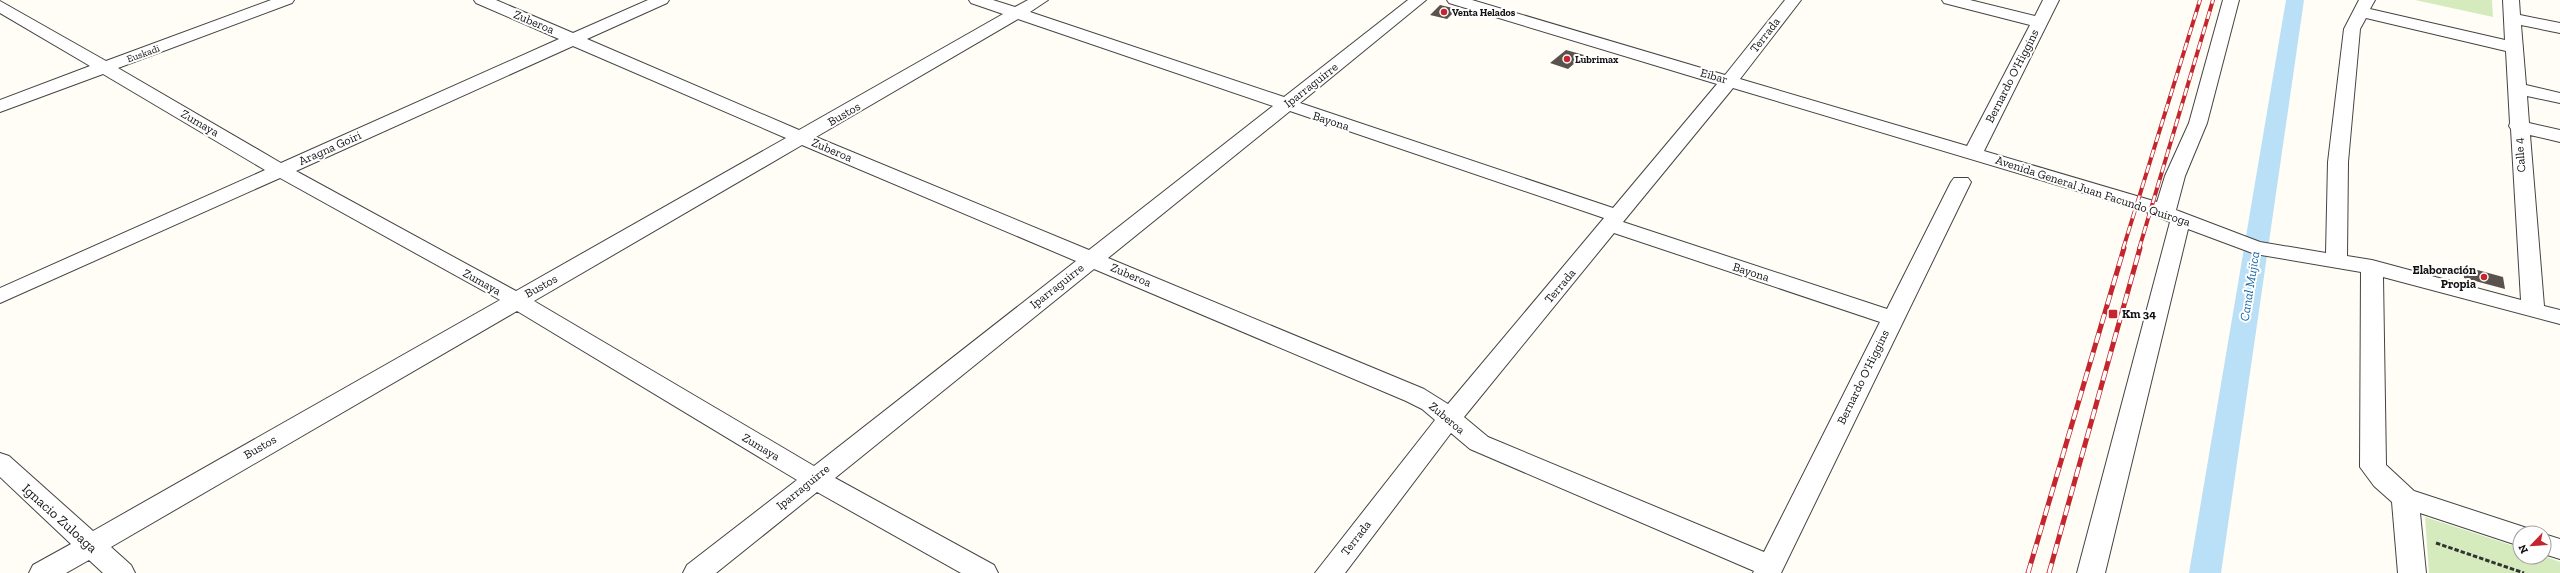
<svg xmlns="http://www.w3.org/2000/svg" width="2560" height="573" font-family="'Zilla Slab',serif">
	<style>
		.green { fill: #d5ebbd }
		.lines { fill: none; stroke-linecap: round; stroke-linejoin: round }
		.canal { fill: #b9e0f7; fill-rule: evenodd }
		.building { fill: #5a524d }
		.minor-casing { stroke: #444; stroke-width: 2 }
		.path { stroke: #333; stroke-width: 3; stroke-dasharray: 4.5 2; stroke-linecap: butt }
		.minor { fill: #fff; fill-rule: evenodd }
		.rail-far1-casing { stroke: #c4262e; stroke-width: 4 }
		.rail-casing { stroke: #c4262e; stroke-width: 5 }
		.rail-far1 { stroke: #fff; stroke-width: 2.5; stroke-dasharray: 8; stroke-linecap: butt }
		.rail { stroke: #fff; stroke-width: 3.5; stroke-dasharray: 10; stroke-linecap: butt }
		.poi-dot { fill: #c4262e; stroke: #fff; stroke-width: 1.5 }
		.labels { text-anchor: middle; stroke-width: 4; stroke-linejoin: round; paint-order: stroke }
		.far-poi-label { font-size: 10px; font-weight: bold; fill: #111; stroke: #fff; text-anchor: start }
		.far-street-label { font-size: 10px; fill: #111; stroke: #fff }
		.street-label { font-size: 12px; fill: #111; stroke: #fff }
		.poi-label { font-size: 12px; font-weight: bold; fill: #111; stroke: #fff; text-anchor: end }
		.water-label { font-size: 13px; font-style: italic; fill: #1768a6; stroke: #fff }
		.near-street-label { font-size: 14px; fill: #111; stroke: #fff }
	</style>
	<rect width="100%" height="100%" fill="#fffdf5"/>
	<!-- green -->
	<path class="green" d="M2415,0h77l1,17z
		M2425,517l95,31v9l24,-1 16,6v11h-131z"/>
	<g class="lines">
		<!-- canal -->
		<path class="canal" d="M2286,0h18l-83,573h-32z"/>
	</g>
	<!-- building -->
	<path class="building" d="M1440,5l17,4 -10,10 -17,-4z
		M1566,50l18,5 -16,14 -18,-6z
		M2463,266l40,11 2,12 -41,-11z"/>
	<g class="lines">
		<defs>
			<path id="minor" d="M271,0h23l-2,3 -174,65 163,95 278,-124 -83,-36 -2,-3h22l77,33 75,-33h21l-2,3 -80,36 212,91 204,-116 -32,-11 -2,-3h24l22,7 13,-7h20l-18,12 254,85 124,-97h18l-126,103 313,105 104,-124 -268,-81 -2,-3h25l253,75 60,-75h16l-61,79 227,67 63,-121 -86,-22 -2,-3h28l65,16 8,-16h16l-75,151 173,51 8,-26 24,-53 34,-123h16l-32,123 -22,53 -9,34 84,32 66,11 2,-91 16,-133 15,-29h16l-5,9 135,31 -2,-40h16l1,15 40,8v10l-39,-8 5,60 34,8v10l-33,-7 2,27 31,7v12l-30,-7 14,171 16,4v14l-177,-47 3,188 28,26 116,38 2,4h-12v13l-100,-33 6,60h-28l-6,-71 -18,-16 -14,-19 1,-195 -106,-18 -67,-25 -83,344h-28l93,-351 -26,-11 -411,-123 -110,134 264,87 64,-127 3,-4h14l3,4 -190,391h-28l1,-2 -284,-122 -19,-16 -106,140h-30l120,-153 -13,-11 -16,-8 -312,-132 -259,209 159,87 4,8h-37l-144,-81 -101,81h-33l4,-8 110,-85 -280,-169 -406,236 20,18 4,8h-32l-14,-13 -23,13h-37l4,-8 38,-21 -71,-67v-24l9,3 84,75 407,-231 -220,-122 -280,125v-15l265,-118 -162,-96 -103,38v-12l90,-34 -90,-53v-12l106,60zM2366,18l140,33 4,72 -1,3 2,3 10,171 -149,-40 -25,-4 1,-94 12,-133zM1018,19l255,87 -184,144 -273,-113zM573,46l213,92 -270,153 -220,-120zM1290,111l314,107 -156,186 -24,-15 -316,-131zM802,145l274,116 -262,205 -280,-165zM1614,233l266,89 -116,230 -276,-115 -24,-20z
				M2544,534l16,5v20l-16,-5z"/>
		</defs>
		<!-- minor casing -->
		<use href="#minor" class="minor-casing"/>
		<!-- path -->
		<path class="path" d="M2436,543l88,30"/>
		<!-- minor -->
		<use href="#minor" class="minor"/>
		<defs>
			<path id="rail-far1" d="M2123,249l77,-249
				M2139,249l74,-249"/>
			<path id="rail" d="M2028,573l96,-325
				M2049,573l91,-325"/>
		</defs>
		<!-- rail-far1 casing -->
		<use href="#rail-far1" class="rail-far1-casing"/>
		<!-- rail casing -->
		<use href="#rail" class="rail-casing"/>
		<!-- rail-far1 -->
		<use href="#rail-far1" class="rail-far1"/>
		<!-- rail -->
		<use href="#rail" class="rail"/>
	</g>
	<!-- markers -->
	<g class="poi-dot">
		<circle cx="1444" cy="12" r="4"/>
		<circle cx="1567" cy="59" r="4"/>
		<circle cx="2484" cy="277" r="4"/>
		<rect x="2108" y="309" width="10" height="10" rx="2"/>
	</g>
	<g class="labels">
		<!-- far-poi labels -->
		<g class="far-poi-label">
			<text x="1452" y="16">Venta Helados</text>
			<text x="1575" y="63">Lubrimax</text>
		</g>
		<!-- far-street labels -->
		<g class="far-street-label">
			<text transform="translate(143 53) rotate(-20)" y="4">Euskadi</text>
		</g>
		<!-- street labels -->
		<g class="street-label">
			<text transform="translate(534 22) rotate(23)" y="4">Zuberoa</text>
			<text transform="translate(1765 35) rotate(-52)" y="4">Terrada</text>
			<text transform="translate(1714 76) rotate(16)" y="4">Eibar</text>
			<text transform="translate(2012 76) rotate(-63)" y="4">Bernardo O'Higgins</text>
			<text transform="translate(1311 85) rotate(-38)" y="4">Iparraguirre</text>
			<text transform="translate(844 114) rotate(-30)" y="4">Bustos</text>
			<text transform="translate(1331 121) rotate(18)" y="4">Bayona</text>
			<text transform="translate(200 123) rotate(30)" y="4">Zumaya</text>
			<text transform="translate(330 148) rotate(-24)" y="4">Aragna Goiri</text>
			<text transform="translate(832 150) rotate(23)" y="4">Zuberoa</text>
			<text transform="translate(2520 155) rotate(-95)" y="4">Calle 4</text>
			<text transform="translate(2093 191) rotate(18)" y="4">Avenida General Juan Facundo Quiroga</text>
			<text transform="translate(1751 272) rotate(18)" y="4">Bayona</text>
			<text transform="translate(1131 275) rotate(23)" y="4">Zuberoa</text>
			<text transform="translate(482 282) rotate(29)" y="4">Zumaya</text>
			<text transform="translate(541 286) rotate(-29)" y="4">Bustos</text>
			<text transform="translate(1057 286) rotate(-38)" y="4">Iparraguirre</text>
			<text transform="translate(1560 286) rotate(-50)" y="4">Terrada</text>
			<text transform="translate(1863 377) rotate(-64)" y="4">Bernardo O'Higgins</text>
			<text transform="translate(1447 418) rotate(40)" y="4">Zuberoa</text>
			<text transform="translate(260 447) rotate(-30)" y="4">Bustos</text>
			<text transform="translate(761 447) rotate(31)" y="4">Zumaya</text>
			<text transform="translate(803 487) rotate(-39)" y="4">Iparraguirre</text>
			<text transform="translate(1356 538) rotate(-52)" y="4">Terrada</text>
		</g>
		<!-- poi labels -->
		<g class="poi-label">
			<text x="2476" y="274">Elaboración<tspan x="2476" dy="14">Propia</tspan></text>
			<text x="2122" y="318" text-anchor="start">Km 34</text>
		</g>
		<!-- water labels -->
		<g class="water-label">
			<text transform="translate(2249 286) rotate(-81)" y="5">Canal Mujica</text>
		</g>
		<!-- near-street labels -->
		<g class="near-street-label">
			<text transform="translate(60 518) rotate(42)" y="5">Ignacio Zuloaga</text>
		</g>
	</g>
	<!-- north arrow -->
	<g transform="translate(2532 545) rotate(245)"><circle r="19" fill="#ffffff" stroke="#a0a0a0"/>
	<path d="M0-3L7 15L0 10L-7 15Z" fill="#c4262e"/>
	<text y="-6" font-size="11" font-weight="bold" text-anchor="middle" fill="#111111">N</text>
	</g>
</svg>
